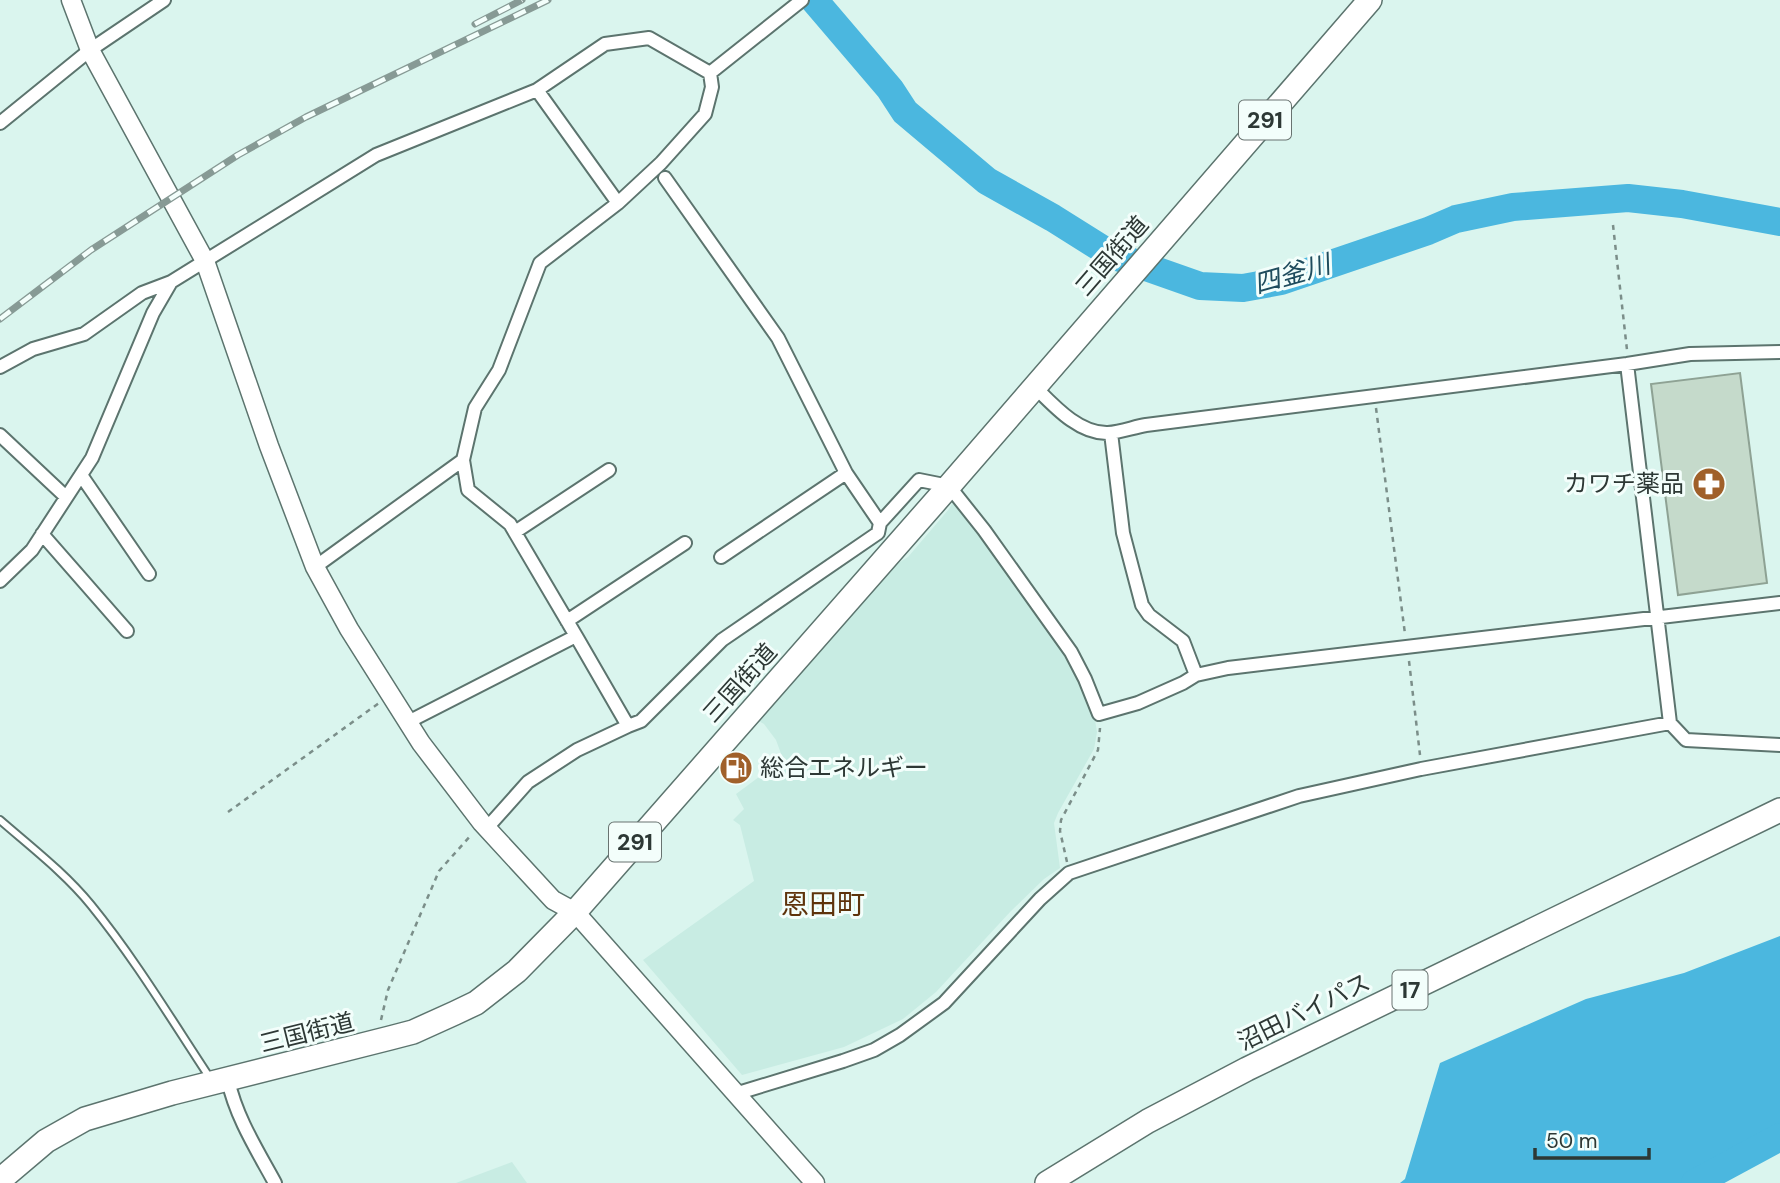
<svg xmlns="http://www.w3.org/2000/svg" width="1780" height="1183" font-family="'DM Sans','Noto Sans JP',sans-serif">
	<style>
		.built { fill: #c8ece3 }
		.water { fill: #4bb7df }
		.lines { fill: none; stroke-linecap: round; stroke-linejoin: round }
		.river { stroke: #4bb7df; stroke-width: 28 }
		.building { fill: #c5dacb; stroke: #8ea294; stroke-width: 2 }
		.lane-casing { stroke: #5c746e; stroke-width: 10 }
		.street-casing { stroke: #5c746e; stroke-width: 16 }
		.secondary-casing { stroke: #5c746e; stroke-width: 21 }
		.highway-casing { stroke: #5c746e; stroke-width: 26 }
		.path { stroke: #7b8e89; stroke-width: 2.5; stroke-dasharray: 5 5; stroke-linecap: butt }
		.lane { stroke: #fff; stroke-width: 6 }
		.street { stroke: #fff; stroke-width: 12 }
		.secondary { stroke: #fff; stroke-width: 18 }
		.highway { stroke: #fff; stroke-width: 23 }
		.rail-casing { stroke: #879a95; stroke-width: 7 }
		.rail { stroke: #f3fefb; stroke-width: 4.5; stroke-dasharray: 13; stroke-linecap: butt }
		.labels { text-anchor: middle; stroke-width: 6; stroke-linejoin: round; paint-order: stroke }
		.shield { fill: #f3fefb; stroke: #687370; stroke-width: 2 }
		.shield-label { font-size: 23px; font-weight: bold; fill: #2d3835 }
		.street-label { font-size: 24px; fill: #2d3835; stroke: #f3fefb }
		.poi-label { font-size: 24px; fill: #2d3835; stroke: #f3fefb; text-anchor: end }
		.water-label { font-size: 26px; font-style: italic; fill: #1f4c5d; stroke: #f3fefb }
		.quarter-label { font-size: 28px; fill: #5e330b; stroke: #f3fefb }
	</style>
	<rect width="100%" height="100%" fill="#daf5ee"/>
	<!-- built -->
	<path class="built" d="M955,498l113,156 26,60 3,18 -3,17 -36,64 -4,10 6,45 -16,11 -33,32 -75,81 -33,27 -59,28 -102,28 -99,-115 111,-79 -14,-56 -7,-5 11,-11 -8,-15 47,-35 -7,-19 -12,-16 -9,-5 118,-140 35,-22 41,-48z
		M512,1162l15,21h-71z"/>
	<!-- water -->
	<path class="water" d="M1780,936v194l-83,53h-297l5,-4 35,-116 146,-64 98,-26z"/>
	<g class="lines">
		<!-- river -->
		<path class="river" d="M814,0l76,89 15,23 82,69 66,37 59,37 88,31 43,2 38,-7 147,-50 28,-12 57,-12 115,-9 54,6 98,18
			M1695,1183l85,-46"/>
	</g>
	<!-- building -->
	<path class="building" d="M1740,373l27,210 -89,12 -27,-211z"/>
	<g class="lines">
		<defs>
			<path id="lane" d="M0,820c31,27 65,53 91,85 44,54 80,114 119,173"/>
			<path id="street" d="M537,90l81,113
				M0,123l90,-73 74,-50
				M665,178l113,160 68,135
				M1627,364l43,359 16,17 94,5
				M0,367l33,-18 51,-15 58,-41 29,-11
				M1035,387c19,19 44,47 73,46 13,-1 26,-6 38,-8l481,-61 63,-10 90,-2
				M1111,433l12,100 19,72 7,10 34,26 13,34
				M0,435l66,62
				M81,475l68,99
				M515,532l94,-62
				M42,534l85,97
				M721,557l125,-84 34,50 39,-43 30,6 35,44 87,122 14,27 14,35 39,-11 45,-20 13,-8 32,-7 552,-65
				M315,567l148,-107 12,-52 24,-38 41,-107 78,-60 43,-40 44,-49 7,-27 -2,-14 92,-73
				M0,581l32,-31 60,-92 61,-145 18,-31 205,-127 161,-65 68,-46 44,-6 61,35
				M567,621l118,-78
				M576,636l52,90 13,-5 81,-81 156,-107 2,-10
				M408,722l168,-86 -66,-112 -42,-34 -5,-30
				M486,829l42,-47 49,-32 51,-24
				M228,1080c8,37 29,70 47,103
				M735,1094l108,-33 31,-11 26,-15 44,-32 96,-104 29,-26 230,-77 122,-27 249,-46"/>
			<path id="secondary" d="M71,0l19,50 115,211 64,185 46,121 34,62 72,114 61,80 71,77 22,12 240,271"/>
			<path id="highway" d="M0,1180l46,-39 39,-22 87,-26 218,-55 23,-6 42,-19 21,-10 41,-32 58,-59 374,-426 421,-486
				M1047,1183l101,-62 99,-52 533,-259"/>
		</defs>
		<!-- lane casing -->
		<use href="#lane" class="lane-casing"/>
		<!-- street casing -->
		<use href="#street" class="street-casing"/>
		<!-- secondary casing -->
		<use href="#secondary" class="secondary-casing"/>
		<!-- highway casing -->
		<use href="#highway" class="highway-casing"/>
		<!-- path -->
		<path class="path" d="M1613,225l14,125
			M1376,408l29,226
			M1409,661l11,94
			M228,812l151,-109
			M1067,862l-7,-31 1,-11 37,-70 2,-22
			M381,1020l7,-30 51,-119 33,-37"/>
		<!-- lane -->
		<use href="#lane" class="lane"/>
		<!-- street -->
		<use href="#street" class="street"/>
		<!-- secondary -->
		<use href="#secondary" class="secondary"/>
		<!-- highway -->
		<use href="#highway" class="highway"/>
		<defs>
			<path id="rail" d="M475,24l47,-24
				M0,319l91,-69 147,-95 68,-38 242,-117"/>
		</defs>
		<!-- rail casing -->
		<use href="#rail" class="rail-casing"/>
		<!-- rail -->
		<use href="#rail" class="rail"/>
	</g>
	<!-- icons -->
	<defs>
		<symbol id="pharmacy-disc" viewBox="-11 -11 22 22"><circle r="9.5" fill="#a0602a" stroke="#f3fefb"/><path d="M-2-6h4v4h4v4h-4v4h-4v-4h-4v-4h4Z" fill="#fff"/></symbol>
		<symbol id="fuel-disc" viewBox="-11 -11 22 22"><circle r="9.5" fill="#a0602a" stroke="#f3fefb"/><path d="M-5.5-6h7V0h2V4h1.3V-2.5L3-4.5l.8-.8L6-3V5H2.5V1h-1V6h-7ZM-4.2-4.7v3.2H.2V-4.7Z" fill="#fff"/></symbol>
	</defs>
	<g fill-rule="evenodd">
		<use href="#pharmacy-disc" x="1690" y="465" width="38" height="38"/>
		<use href="#fuel-disc" x="717" y="749" width="38" height="38"/>
	</g>
	<g class="labels">
		<!-- shield labels -->
		<g class="shield">
			<rect x="1239" y="100.5" width="52" height="39" rx="5"/>
			<rect x="609" y="822.5" width="52" height="39" rx="5"/>
			<rect x="1392.5" y="970.5" width="35" height="39" rx="5"/>
		</g>
		<g class="shield-label">
			<text x="1265" y="128">291</text>
			<text x="635" y="850">291</text>
			<text x="1410" y="998">17</text>
		</g>
		<!-- street labels -->
		<g class="street-label">
			<text transform="translate(1112 256) rotate(-49)" y="8">三国街道</text>
			<text transform="translate(740 683) rotate(-48)" y="8">三国街道</text>
			<text transform="translate(1304 1012) rotate(-26)" y="8">沼田バイパス</text>
			<text transform="translate(307 1033) rotate(-14)" y="8">三国街道</text>
		</g>
		<!-- poi labels -->
		<g class="poi-label">
			<text x="1684" y="492">カワチ薬品</text>
			<text x="760" y="776" text-anchor="start">総合エネルギー</text>
		</g>
		<!-- water labels -->
		<g class="water-label">
			<text transform="translate(1292 274) rotate(-16)" y="9">四釜川</text>
		</g>
		<!-- quarter labels -->
		<g class="quarter-label">
			<text x="823" y="914">恩田町</text>
		</g>
	</g>
	<!-- scale -->
	<path d="M1535 1148v10h114v-10" fill="none" stroke="#2d3835" stroke-width="3.5"/>
	<text x="1546" y="1148" font-size="21" fill="#2d3835" stroke="#f3fefb" stroke-width="5" paint-order="stroke">50 m</text>
</svg>
